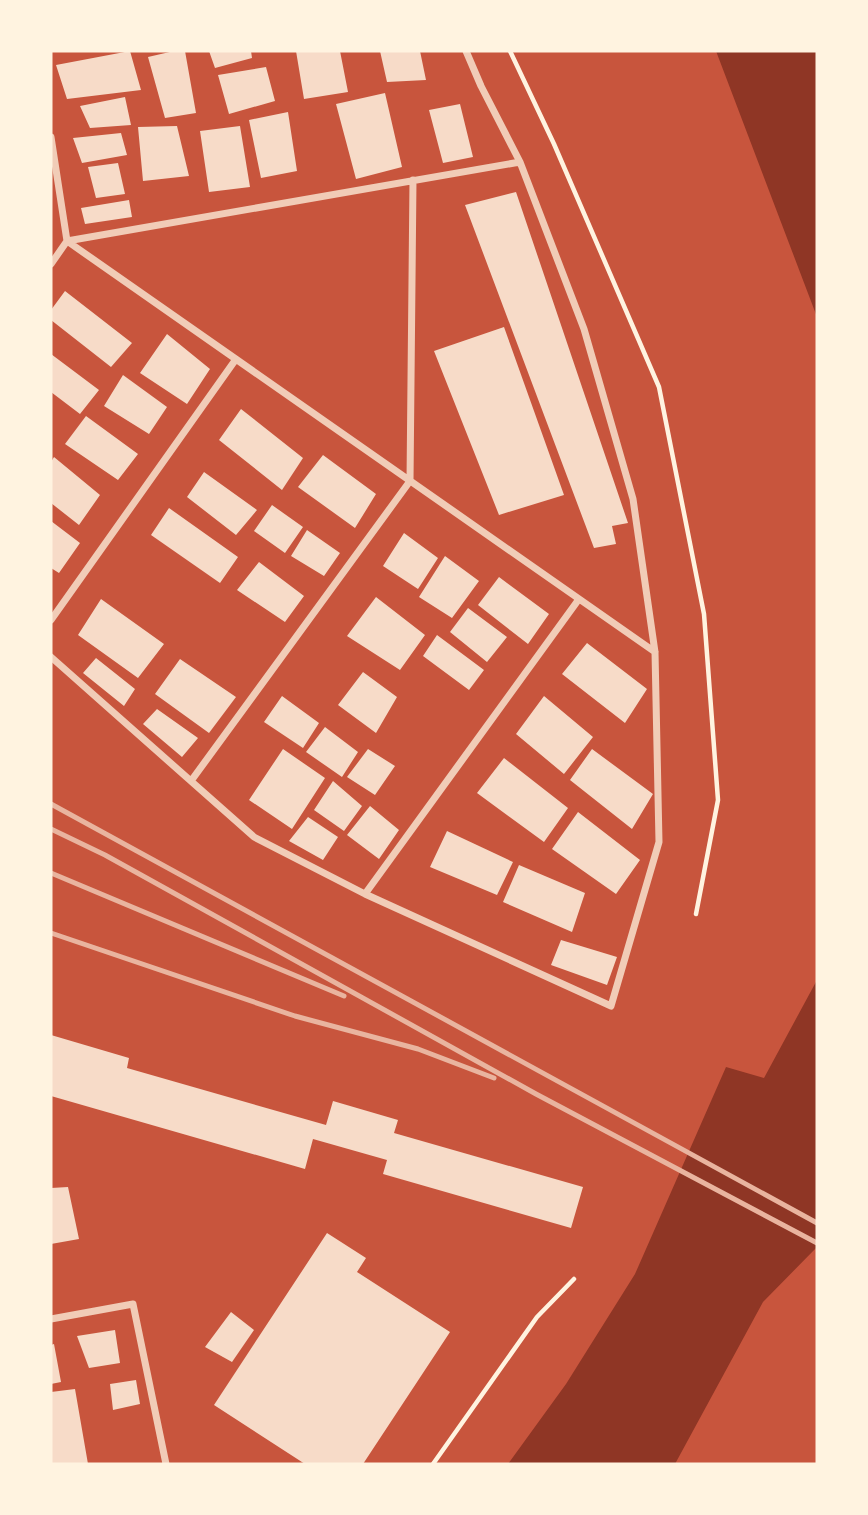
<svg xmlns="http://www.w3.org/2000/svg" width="868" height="1515" font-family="'IBM Plex Sans',sans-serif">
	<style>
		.water { fill: #8f3625 }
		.building { fill: #f7dbc8 }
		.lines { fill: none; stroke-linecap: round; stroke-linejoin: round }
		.path { stroke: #fff3e0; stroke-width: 4.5 }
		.minor { stroke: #f1ccb7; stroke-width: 7 }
		.rail { stroke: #e9b49f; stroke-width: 5 }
	</style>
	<rect width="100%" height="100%" fill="#c8553d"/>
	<!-- water -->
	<path class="water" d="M716,51h101v266z
		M817,980v267l-54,55 -88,162h-167l58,-80 69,-110 91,-207 38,11z"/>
	<!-- building -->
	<path class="building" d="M130,51l11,39 -74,9 -11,-34z
		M174,51h11l11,62 -31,5 -17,-61z
		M209,51h42l1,7 -37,10z
		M296,51h44l8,41 -44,7z
		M380,51h40l6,29 -39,2z
		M266,67l9,34 -46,13 -11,-39z
		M385,93l17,74 -46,12 -20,-75z
		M125,97l6,28 -41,3 -10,-22z
		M460,104l13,53 -30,6 -14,-53z
		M288,112l9,59 -36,7 -12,-58z
		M177,126l12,50 -46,5 -5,-54z
		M240,126l10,61 -41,5 -9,-61z
		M121,133l6,22 -45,8 -9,-25z
		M118,163l7,31 -29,4 -8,-31z
		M516,192l112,331 -16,3 4,18 -22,4 -129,-343z
		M129,200l3,17 -47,7 -4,-16z
		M65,291l67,52 -21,24 -60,-47v-10z
		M504,327l60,168 -65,20 -65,-164z
		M167,334l43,35 -23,35 -47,-31z
		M51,354l48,36 -19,24 -29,-22z
		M123,375l44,32 -18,27 -45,-28z
		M241,409l62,49 -21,32 -63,-50z
		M86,416l52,38 -20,26 -53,-36z
		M323,455l53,39 -21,34 -57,-41z
		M54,457l46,38 -21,30 -28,-22v-41z
		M204,472l53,38 -21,25 -49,-38z
		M272,505l31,22 -18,26 -31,-22z
		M169,508l69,49 -18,26 -69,-48z
		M51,521l29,22 -21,30 -8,-5z
		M307,530l33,23 -16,23 -33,-20z
		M404,533l34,25 -20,31 -35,-23z
		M445,556l34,25 -27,37 -33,-21z
		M259,562l45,34 -19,26 -48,-32z
		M499,577l50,37 -21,30 -50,-39z
		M376,597l49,38 -25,35 -53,-34z
		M101,599l63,45 -26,34 -60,-43z
		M468,608l39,29 -20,25 -37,-30z
		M437,635l47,35 -15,20 -46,-34z
		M587,643l60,46 -22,34 -63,-49z
		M96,658l39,31 -11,17 -41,-33z
		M180,659l56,38 -27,36 -54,-39z
		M363,672l34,25 -21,36 -38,-28z
		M282,696l37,27 -16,25 -39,-26z
		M544,696l49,41 -29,37 -48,-40z
		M157,709l41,29 -16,19 -39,-33z
		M325,727l33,25 -16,25 -36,-25z
		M283,749l42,29 -33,51 -43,-29z
		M368,749l27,17 -20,29 -28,-18z
		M592,749l61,45 -21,35 -62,-49z
		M504,758l64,50 -24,34 -67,-49z
		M333,781l29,25 -18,25 -30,-21z
		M370,806l29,24 -20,29 -32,-24z
		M578,812l62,48 -24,34 -64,-45z
		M308,817l30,20 -15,23 -34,-19z
		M447,831l66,31 -16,33 -67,-28z
		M519,865l66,28 -13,39 -69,-30z
		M561,940l56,17 -10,28 -56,-20z
		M51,1035l78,23 -2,10 199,57 7,-24 65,19 -4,13 189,54 -12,41 -188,-54 4,-14 -74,-21 -8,30 -254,-73z
		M68,1187l11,52 -28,5v-56z
		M327,1233l39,25 -9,14 93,60 -87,132h-58l-91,-59z
		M231,1312l23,18 -22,32 -27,-15z
		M115,1330l5,33 -31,5 -12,-32z
		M54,1344l7,38 -10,2v-39z
		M136,1380l4,24 -27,6 -3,-26z
		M75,1389l13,75h-37v-72z"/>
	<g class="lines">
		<!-- path -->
		<path class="path" d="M510,51l44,93 105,243 45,227 14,186 -22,114
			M433,1464l104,-147 37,-38"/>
		<!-- minor -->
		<path class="minor" d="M51,137l16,104 588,411
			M51,264l16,-23 453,-79
			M51,620l185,-261
			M51,657l203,180 111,57 246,112 48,-164 -4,-190 -22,-153 -49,-170 -64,-167 -39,-76 -15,-35
			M191,781l219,-300 3,-301
			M365,894l214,-295
			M51,1319l82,-15 33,160"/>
		<!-- rail -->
		<path class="rail" d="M51,804l766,419
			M51,829l54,26 431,239 281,149
			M51,873l293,123
			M51,933l244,83 123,33 76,29"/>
	</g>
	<!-- border -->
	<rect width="868" height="1515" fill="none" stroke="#fff3e0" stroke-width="105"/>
</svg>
